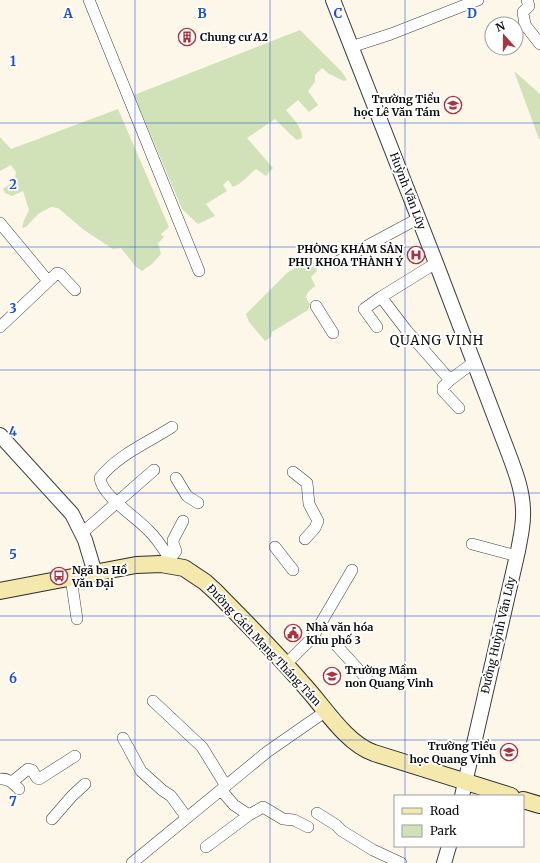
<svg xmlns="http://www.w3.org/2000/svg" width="540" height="863" font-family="Merriweather,serif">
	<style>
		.green { fill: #d1e2b8 }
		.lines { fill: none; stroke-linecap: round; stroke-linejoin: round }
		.minor-casing { stroke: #3d3d3d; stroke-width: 12 }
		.tertiary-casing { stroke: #3d3d3d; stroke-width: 16 }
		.secondary-casing { stroke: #2c2c2c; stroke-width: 18 }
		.minor { stroke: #fff; stroke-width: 11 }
		.tertiary { stroke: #fff; stroke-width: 14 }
		.secondary { stroke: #f5e8ac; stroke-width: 16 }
		.grid { fill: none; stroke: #1d4ed8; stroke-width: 1; stroke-opacity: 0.55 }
		.labels { text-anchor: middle; stroke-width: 4; stroke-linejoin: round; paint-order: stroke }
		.poi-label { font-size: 11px; font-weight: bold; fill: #0a0a0a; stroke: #fff; text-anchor: start }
		.street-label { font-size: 11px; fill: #0a0a0a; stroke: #fff }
		.quarter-label { font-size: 13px; letter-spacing: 1px; fill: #0a0a0a; stroke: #fff }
		.grid-label { font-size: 13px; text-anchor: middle; font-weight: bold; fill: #1d4ed8; stroke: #fff; stroke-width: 4; stroke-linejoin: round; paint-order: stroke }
	</style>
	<rect width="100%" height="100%" fill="#fcf7e9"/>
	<!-- green -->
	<path class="green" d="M300,30l42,42 5,8 -3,1 -15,-7 -7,-6 -7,7v7l-7,9 10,14 -9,7 -11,-12 -12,10c6,8 17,17 16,28l-5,2 -6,-5 -16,-16 -28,19 26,30 -7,8 -10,-7c-8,6 -14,15 -23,18l-5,-7 -5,5 4,6 -21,13 9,12 -17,8 -16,-15 -48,-114z
		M514,71l26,23v45h-1z
		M118,109l51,118 -8,7 3,3 -6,6 3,11 -9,10 -10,7 -6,-4 -15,-19 -8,1 -29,-19 -26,-22 -7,-1 -13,7 -12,13 -4,1 2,-8 5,-10 -6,-19 -11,5 -7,-3 -2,-4 12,-9 1,-8 -5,-7 -11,6v-34l11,12z
		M313,258l4,13 -6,6 4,9 -7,6 -2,5 4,8 -2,5 -36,22 -1,5 -6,4 -16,-19 -3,-8 41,-41 19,-12z"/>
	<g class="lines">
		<defs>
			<path id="minor" d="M89,0l110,271
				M527,0l2,6 -6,6 2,13 15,19
				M351,47l40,-13 87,-34
				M0,223l48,58
				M337,262l82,-44
				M436,263l-55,34 26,34 43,49 24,-18
				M316,306l17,27
				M0,327l57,-54 3,1 15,16
				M377,327l-13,-18 17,-12
				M450,380l-7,7v4l16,17
				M172,427c-23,15 -56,29 -72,51 1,17 37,40 48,52 11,10 18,23 26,36
				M293,472l14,11 2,21 9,17 -3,7 -10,11
				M176,478l11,18 11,7
				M82,533l72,-63
				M472,544l45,12
				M275,547l18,23
				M170,559l6,-8 -3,-8v-3l10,-19
				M71,578l6,41
				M337,646l30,33
				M285,665l28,-28 5,-9 34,-58
				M153,701l49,46 24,39
				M123,738l18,33 21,19 9,6 16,22
				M0,779c8,-1 13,4 19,10
				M12,782l16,-13 4,1 5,8 2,1 36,-23
				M221,790l13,15 15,10 14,-8 20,12 11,1 14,7
				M317,813l19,12 6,6 31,19 28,13
				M52,819l20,-23 13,-12
				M206,847l43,-32
				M132,863l135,-111 59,-41"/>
			<path id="tertiary" d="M333,0l103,263 72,189c8,21 16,42 15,64 0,12 -3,23 -5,35l-56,245
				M0,435l72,79 13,26 10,33
				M444,863l5,-17"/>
			<path id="secondary" d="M0,591l136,-26 25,-1 23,4 21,14 11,10c29,30 59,59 86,91 21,22 43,60 72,70l137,43
				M523,800l17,5"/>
		</defs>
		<!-- minor casing -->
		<use href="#minor" class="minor-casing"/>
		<!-- tertiary casing -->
		<use href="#tertiary" class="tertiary-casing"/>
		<!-- secondary casing -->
		<use href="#secondary" class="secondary-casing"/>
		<!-- minor -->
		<use href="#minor" class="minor"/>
		<!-- tertiary -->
		<use href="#tertiary" class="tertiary"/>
		<!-- secondary -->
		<use href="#secondary" class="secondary"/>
	</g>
	<!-- grid -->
	<path class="grid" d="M135,0v863M270,0v863M405,0v796M0,123h540M0,247h540M0,370h540M0,493h540M0,616h540M0,740h540M405,846v17"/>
	<!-- icons -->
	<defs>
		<symbol id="building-ring" viewBox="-11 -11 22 22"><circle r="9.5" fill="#fff" stroke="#a93341" stroke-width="1.5"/><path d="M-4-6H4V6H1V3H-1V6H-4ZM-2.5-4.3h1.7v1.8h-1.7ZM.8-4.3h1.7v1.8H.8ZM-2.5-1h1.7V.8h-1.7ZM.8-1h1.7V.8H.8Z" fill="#a93341"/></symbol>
		<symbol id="school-ring" viewBox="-11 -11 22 22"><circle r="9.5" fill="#fff" stroke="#a93341" stroke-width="1.5"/><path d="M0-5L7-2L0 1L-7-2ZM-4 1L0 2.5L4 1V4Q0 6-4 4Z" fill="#a93341"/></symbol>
		<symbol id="hospital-ring" viewBox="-11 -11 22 22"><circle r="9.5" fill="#fff" stroke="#a93341" stroke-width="1.5"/><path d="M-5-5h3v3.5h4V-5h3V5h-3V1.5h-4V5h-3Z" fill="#a93341"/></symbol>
		<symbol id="bus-ring" viewBox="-11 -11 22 22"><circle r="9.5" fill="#fff" stroke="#a93341" stroke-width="1.5"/><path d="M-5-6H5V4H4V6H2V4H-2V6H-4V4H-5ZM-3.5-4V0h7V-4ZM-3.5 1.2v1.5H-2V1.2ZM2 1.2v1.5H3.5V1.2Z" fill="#a93341"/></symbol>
		<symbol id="civic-ring" viewBox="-11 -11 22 22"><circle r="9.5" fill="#fff" stroke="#a93341" stroke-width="1.5"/><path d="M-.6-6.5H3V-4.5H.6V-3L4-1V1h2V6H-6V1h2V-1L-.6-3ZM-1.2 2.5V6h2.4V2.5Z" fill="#a93341"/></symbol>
	</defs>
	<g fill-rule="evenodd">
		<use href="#building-ring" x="177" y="27" width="20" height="20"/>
		<use href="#school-ring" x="443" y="95" width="20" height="20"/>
		<use href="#hospital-ring" x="406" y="245" width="20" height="20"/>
		<use href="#bus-ring" x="49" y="566" width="20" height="20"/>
		<use href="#civic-ring" x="283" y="623" width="20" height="20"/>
		<use href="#school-ring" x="322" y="666" width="20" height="20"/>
		<use href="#school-ring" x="499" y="742" width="20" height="20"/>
	</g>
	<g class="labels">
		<!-- poi labels -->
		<g class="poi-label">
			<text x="200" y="41">Chung cư A2</text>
			<text x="440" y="103" text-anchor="end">Trường Tiểu<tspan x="440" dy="13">học Lê Văn Tám</tspan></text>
			<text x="403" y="253" text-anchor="end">PHÒNG KHÁM SẢN<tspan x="403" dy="13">PHỤ KHOA THÀNH Ý</tspan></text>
			<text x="72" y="574">Ngã ba Hồ<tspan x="72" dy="13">Văn Đại</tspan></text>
			<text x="306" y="631">Nhà văn hóa<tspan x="306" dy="13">Khu phố 3</tspan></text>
			<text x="345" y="674">Trường Mầm<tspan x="345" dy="13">non Quang Vinh</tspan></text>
			<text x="496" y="750" text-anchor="end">Trường Tiểu<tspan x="496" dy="13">học Quang Vinh</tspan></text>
		</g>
		<!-- street labels -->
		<g class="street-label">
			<text transform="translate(408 191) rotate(69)" y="4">Huỳnh Văn Lũy</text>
			<text transform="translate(498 635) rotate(-77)" y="4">Đường Huỳnh Văn Lũy</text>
			<text transform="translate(264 645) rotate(47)" y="4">Đường Cách Mạng Tháng Tám</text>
		</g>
		<!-- quarter labels -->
		<g class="quarter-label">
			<text x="437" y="345">QUANG VINH</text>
		</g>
	</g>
	<g class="grid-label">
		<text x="68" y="18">A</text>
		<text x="202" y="18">B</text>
		<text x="338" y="18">C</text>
		<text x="472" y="18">D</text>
		<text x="13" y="66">1</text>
		<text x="13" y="189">2</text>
		<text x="13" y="313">3</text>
		<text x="13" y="436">4</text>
		<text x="13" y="559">5</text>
		<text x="13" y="683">6</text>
		<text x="13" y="806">7</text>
	</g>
	<!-- legend -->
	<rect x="394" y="795" width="130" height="52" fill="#ffffff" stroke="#9d9d9d"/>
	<rect x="402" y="808" width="20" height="6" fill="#f5e8ac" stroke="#9d9d9d"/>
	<text x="430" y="815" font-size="12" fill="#0a0a0a">Road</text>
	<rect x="402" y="825" width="20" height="12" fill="#d1e2b8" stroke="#9d9d9d"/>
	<text x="430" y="835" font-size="12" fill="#0a0a0a">Park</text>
	<!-- north arrow -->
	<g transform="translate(504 36) rotate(339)"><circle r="19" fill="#ffffff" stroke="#9d9d9d"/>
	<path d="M0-3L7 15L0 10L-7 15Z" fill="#a93341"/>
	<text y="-6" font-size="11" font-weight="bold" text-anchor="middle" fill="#0a0a0a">N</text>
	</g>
</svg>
